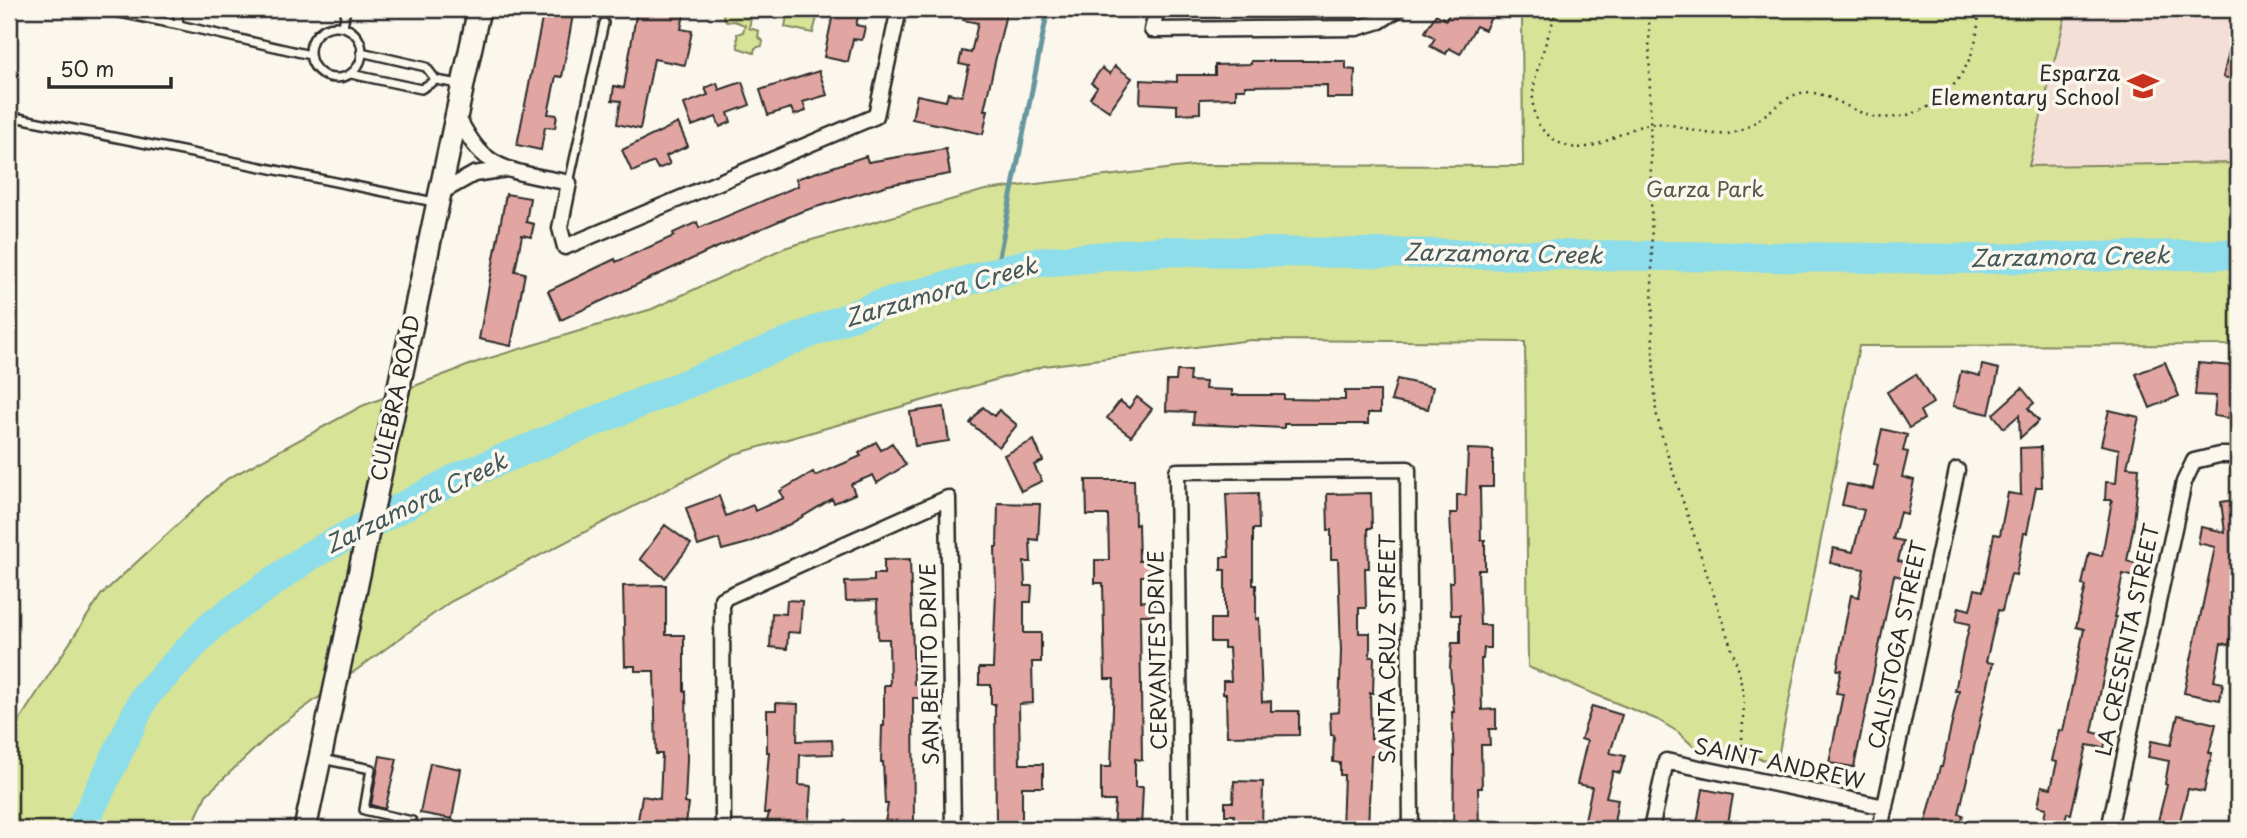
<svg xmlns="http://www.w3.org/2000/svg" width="2247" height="838" font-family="'Playpen Sans',sans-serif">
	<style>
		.built { fill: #f3dfd6 }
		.green { fill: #d7e396; stroke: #818760; stroke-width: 2 }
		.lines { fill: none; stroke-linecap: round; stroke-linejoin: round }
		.stream { stroke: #66969e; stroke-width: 5 }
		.river { stroke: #8eddeb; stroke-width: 30 }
		.building { fill: #e1a6a2; stroke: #2b2b2b; stroke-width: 2 }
		.service-casing { stroke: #2b2b2b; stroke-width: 12 }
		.minor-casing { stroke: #2b2b2b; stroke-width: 19 }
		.secondary-casing { stroke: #2b2b2b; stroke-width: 26 }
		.path { stroke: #2b2b2b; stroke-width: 2.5; stroke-dasharray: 2 5; stroke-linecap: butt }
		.service { stroke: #fbf7ec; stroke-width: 7 }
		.minor { stroke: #fbf7ec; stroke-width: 14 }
		.secondary { stroke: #fbf7ec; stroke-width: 21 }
		.labels { text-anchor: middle; stroke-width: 7; stroke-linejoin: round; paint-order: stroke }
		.poi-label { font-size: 21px; fill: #2b2b2b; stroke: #fbf7ec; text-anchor: end }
		.park-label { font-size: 21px; fill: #565946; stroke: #fbf7ec }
		.street-label { font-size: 21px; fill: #2b2b2b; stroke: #fbf7ec }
		.water-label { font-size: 23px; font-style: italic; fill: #44585b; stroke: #fbf7ec }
	</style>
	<rect width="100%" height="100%" fill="#fbf7ec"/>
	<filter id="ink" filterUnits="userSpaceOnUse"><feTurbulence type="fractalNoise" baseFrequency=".0143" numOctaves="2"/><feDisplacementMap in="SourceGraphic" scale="14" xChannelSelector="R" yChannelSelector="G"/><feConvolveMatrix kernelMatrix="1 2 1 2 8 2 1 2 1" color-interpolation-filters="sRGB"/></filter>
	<g filter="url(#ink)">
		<!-- built -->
		<path class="built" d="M2067,9h171v154l-209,4z"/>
		<!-- green -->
		<path class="green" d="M725,9h24l2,9 -2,10 10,3 -1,6 5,4 -1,5 -7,2 -1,5 -16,-5 -1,-14 6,-2 2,-7 -11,-4 -7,1 -4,-6z
			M788,9h31l-6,24 -28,-6z
			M1522,9h545l-38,157 209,-3v182l-379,1 -82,416 -84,-16 -15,-14 -20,-12 -130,-53 -3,-325 -274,-2 -207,26 -309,88 -285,148 -172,125 -72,68 -15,34h-182v-93l92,-141 126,-116 135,-73 118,-45 172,-52 132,-61 201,-58 216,-25 322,1z"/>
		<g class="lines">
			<!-- stream -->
			<path class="stream" d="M996,272l52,-263"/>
			<!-- river -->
			<path class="river" d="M81,829l64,-133 67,-71 99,-70 148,-78 417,-171 154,-43 132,-12 816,8 260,-5"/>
		</g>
		<!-- building -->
		<path class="building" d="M544,9h30l-12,68 -6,-1 -8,38 9,1 -2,13 -10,-1 -4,23 -24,-5z
			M637,9h48l-4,20 11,2 -7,34 -31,-6 -14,70 -23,-5 4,-23 -9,-1 2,-14 10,2z
			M834,9h26l-4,16 9,2 -3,13 -9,-1 -5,23 -24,-5z
			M965,9h42l-23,101h4l-5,24 -71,-15 5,-24 29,6 2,-8 14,3 7,-30 -10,-2 3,-13 9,2 7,-30 -15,-3z
			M1451,9h44l-10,21 -9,-4 -16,28 -11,-6 -3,6 -16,-8 5,-8 -10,-6 11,-18 10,6z
			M2233,34h5v46l-15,-3z
			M1251,61h95v8l9,1 -1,28h-27v-13l-82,1v3h-9v9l-36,1v14l-23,1v-9l-37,-2 1,-23 36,2v-7h38v-10l36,-1z
			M1115,66l17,12 -23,33 -19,-13 7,-11 -6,-4 11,-15 8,6z
			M819,71l8,24 -24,7 3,9 -12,4 -3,-7 -23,7 -8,-25z
			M742,82l8,23 -22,8 3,9 -11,5 -4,-10 -24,9 -8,-22 24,-9 -3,-7 12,-5 2,7z
			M678,123l10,23 -22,10 4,8 -12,5 -4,-7 -22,10 -10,-22z
			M946,149l4,25 -62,11 -88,27 -91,39 -148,69 -13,-29 67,-32 1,3 58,-26 -1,-3 24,-11 2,6 99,-42 -2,-7 70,-23 2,6z
			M506,194l24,4 -4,24 8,2 -3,13 -9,-2 -7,36 10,2 -14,73 -32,-7z
			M2165,362l14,34 -29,12 -14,-34z
			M2198,363l35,3 -1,8h6v39h-9v5l-15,-2 2,-20 -21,-1z
			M1982,365l17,4 -10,45 -36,-8 8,-35 19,5z
			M1177,371h13l-1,10 17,1 -1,7 27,1v5h52v4l61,1v-9h35v22h-12v11h-84v4l-91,-4 1,-12 -28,-1 1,-30h9z
			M1916,374l17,29 -13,8 4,8 -15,9 -22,-36z
			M1397,379l36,8 -5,22 -37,-8z
			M2022,388l12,15 -6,5 11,13 -19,17 -1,-23 -15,13 -11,-14z
			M1137,397l15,12 -21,27 -24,-18 13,-17 9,7z
			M944,407l5,34 -34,5 -5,-34z
			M983,407l11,9 5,-6 18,15 -18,22 -29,-24z
			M2109,410l30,7 -12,50 12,1 -5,56 -7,37 15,4 -2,13 -17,-4 -9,43h2l-24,115 15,4 -3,12 -17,-3 -16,69 -4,-1 -4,16h-21l4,-21 -8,-2 4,-20 9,2 6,-26 -5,-1 7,-31 4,1 21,-102 -8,-2 10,-41 -4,-1 7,-32 13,3 10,-56h-7l1,-18 10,1 3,-34 -18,-4z
			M1882,429l25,6 -4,16 5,1 -6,25 12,3 -7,34 -7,-2 -7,27 10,2 -5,20 14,3 -3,15 -15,-4 -40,192 -25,-4 14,-69 -7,-1 5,-23h-4l7,-39 7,-36 8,2 5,-28 -34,-6 3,-15 20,4 11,-42 -22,-5 5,-21 26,5 5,-24 -4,-1z
			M1034,440l9,21 -9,4 8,16 -21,10 -17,-36z
			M876,442l5,8 11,-7 14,22 -29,18 -4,-8 -22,9 4,10 -21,9 -2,-4 -42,25 -42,19 -26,7 -3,-11 -21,7 -12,-38 33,-12 7,20 27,-11 2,6 29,-13 -4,-7 33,-19 2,4 46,-20 -2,-3z
			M2041,447l1,40h-6l-9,46h-3l-8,42 -5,-1 -9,37 -4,-1 -12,52 7,1 -34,151 4,1 -3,14h-36l16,-62h2l17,-76h-4l7,-34 8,-33 -14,-3 3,-14 11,3 5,-21 8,2 11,-57 6,1 8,-42 13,2 -1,-47z
			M1468,449l25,1v37h-13l1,53h4v30h-7l2,55h10v23h-6l-1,11h-2l1,51 14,-1v20h-7l1,16h-9l1,43h-4l1,41h-26l1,-75 -2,-42h2l-4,-45 2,-24h8v-28h-9l-1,-33h3l-3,-69h7v-18h9z
			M1086,480h48l1,45 3,-1 1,37h17v15h-15v25l14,1 -1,13h-14l2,145 -7,-1v28h8l-2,42h-28l2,-28h-14v-34h10l3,-88h-9l-2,-96h-8v-23h14l-1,-45h-21z
			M1258,493l1,36h-6v56h3v34l3,-1 3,84 9,-1v10h28v24l-72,1 -1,-42h-3v-13h8l-2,-33h-5v-6h-13v-23h14v-49h-4v-13h8l-3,-63z
			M1371,493l1,35h-4l1,40h-4l1,40h-7v25h11v24h4l-1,36h-3l1,46h11v17h-11l-3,73h-26l2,-54h-4v-12l-7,-1 1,-27h-3l-1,-22 9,-1 2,-61 -3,-92h-7v-29h-3l-1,-36z
			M2238,499v22l-5,30 5,1v68l-3,-1 -6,26 -8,-2 -7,38 9,2 -3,17 -36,-7 31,-146 -17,-4 3,-16 24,5 -4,-30z
			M998,503l42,1 -2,36 -8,-1 1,23h-7l1,24h7l-1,16h-7v31h17v29h-9l1,41 -14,1 1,60h23v23h-21v39h-26l-1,-122h-4v-19h-12v-17h14l3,-77 -1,-44h2z
			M665,525l26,19 -26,34 -25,-19z
			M910,559l4,125h14v14h-15l1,131h-30l4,-25h-3l-2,-42h-2l1,-36h2v-41h6l-1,-46h-11l-1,-39 -31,1 -1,-19 29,-1v-7h10v-14z
			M666,585v50h18v56h2l1,68 -2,44 4,1 -4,25h-27l-21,-3 5,-30 18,3 2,-45h-6l-2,-83h-19v-5h-10l-2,-80z
			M787,600l15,1 -2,32 -12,-1 -1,17 -17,-2 2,-34 14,1z
			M776,703l22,1 -1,37 35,-1 1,14 -33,1 -1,30 12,1 -3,43h-43l4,-16h-5l5,-61h-2v-42h9z
			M1592,706l30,9 -12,38 15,3 -5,17 -7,-2 -7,26 12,2 -5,30h-30l9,-42 -15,-3 10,-43 -6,-2z
			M2178,715l38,9 -7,29h3l-8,39 -16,-3 -10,40h-22l11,-44 -2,-1 4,-23 -21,-4 3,-16 20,4z
			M380,756l17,3 -12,50 -14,-4z
			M430,763l31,6 -9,50 -32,-6z
			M1234,781l29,1 -1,47h-27l-1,-14h-9v-13h8z
			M1703,789l30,6 -6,34h-31z"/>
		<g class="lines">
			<defs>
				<path id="service" d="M101,9l78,16 -2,-16
					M179,25l131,30
					M310 52a26 26 0 1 1 52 0a26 26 0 1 1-52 0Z
					M343,27l3,-18
					M361,52l65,15 10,13 23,4
					M351,74l70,15 15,-9
					M9,116l425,86
					M2235,116l3,1
					M569,183l35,-160
					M322,759l49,10 -7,41 48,11 -1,8"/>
				<path id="minor" d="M1157,9l-5,21 205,-2 23,-7 18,-12
					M457,116c6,11 12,23 21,33 20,25 62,27 91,34l-9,45 5,19 311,-131 23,-107
					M440,193l34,-19 33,-5
					M721,829l2,-8 -1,-222 226,-101 5,331
					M1181,829l-4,-358 231,-2 3,360
					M1651,829l15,-68 219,46
					M1880,829l77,-359
					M2109,829l75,-347 10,-21 25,-6h19"/>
				<path id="secondary" d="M305,829l174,-820"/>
			</defs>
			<!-- service casing -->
			<use href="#service" class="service-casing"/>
			<!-- minor casing -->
			<use href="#minor" class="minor-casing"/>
			<!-- secondary casing -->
			<use href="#secondary" class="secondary-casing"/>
			<!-- path -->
			<path class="path" d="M1556,9c-6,33 -43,97 -9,125 36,32 64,-1 98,-9 28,-8 61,18 94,6 21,-8 37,-29 58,-37 24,-9 55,20 80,23 61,7 105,-51 101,-108
				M1652,9l-3,10 4,336 3,57 9,35 74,224 5,30 -3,60"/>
			<!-- service -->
			<use href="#service" class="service"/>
			<!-- minor -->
			<use href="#minor" class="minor"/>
			<!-- secondary -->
			<use href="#secondary" class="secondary"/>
		</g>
	</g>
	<!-- icons -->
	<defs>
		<symbol id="school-bare" viewBox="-9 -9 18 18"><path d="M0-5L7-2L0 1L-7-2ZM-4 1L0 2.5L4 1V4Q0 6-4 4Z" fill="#c8321e" stroke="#fbf7ec" stroke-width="2.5" paint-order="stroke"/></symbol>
	</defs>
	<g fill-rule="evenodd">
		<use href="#school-bare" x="2121" y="64" width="44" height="44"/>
	</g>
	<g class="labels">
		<!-- poi labels -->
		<g class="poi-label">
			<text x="2120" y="81">Esparza<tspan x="2120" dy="24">Elementary School</tspan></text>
		</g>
		<!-- park labels -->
		<g class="park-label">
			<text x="1705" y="197">Garza Park</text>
		</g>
		<!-- street labels -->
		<g class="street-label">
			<text transform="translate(396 398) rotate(-78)" y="7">CULEBRA ROAD</text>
			<text transform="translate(2128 640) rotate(-78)" y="7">LA CRESENTA STREET</text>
			<text transform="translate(1898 645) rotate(-78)" y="7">CALISTOGA STREET</text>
			<text transform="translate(1388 649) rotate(-90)" y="7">SANTA CRUZ STREET</text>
			<text transform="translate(1158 650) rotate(-91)" y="7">CERVANTES DRIVE</text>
			<text transform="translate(930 664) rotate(-91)" y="7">SAN BENITO DRIVE</text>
			<text transform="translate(1779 764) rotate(12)" y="7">SAINT ANDREW</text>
		</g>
		<!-- water labels -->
		<g class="water-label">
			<text transform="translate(1503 254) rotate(1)" y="8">Zarzamora Creek</text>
			<text transform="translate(2070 257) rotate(-1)" y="8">Zarzamora Creek</text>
			<text transform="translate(941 292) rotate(-16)" y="8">Zarzamora Creek</text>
			<text transform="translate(416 503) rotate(-26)" y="8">Zarzamora Creek</text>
		</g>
	</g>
	<!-- margin -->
	<rect width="2247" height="838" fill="none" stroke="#fbf7ec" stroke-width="35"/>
	<rect x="18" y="18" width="2212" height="803" fill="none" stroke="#2b2b2b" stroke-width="2.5" filter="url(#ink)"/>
	<!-- scale -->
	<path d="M49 77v10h122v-10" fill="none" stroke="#2b2b2b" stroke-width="3.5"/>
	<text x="60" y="77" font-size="21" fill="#2b2b2b" stroke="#fbf7ec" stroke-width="5" paint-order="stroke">50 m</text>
</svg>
